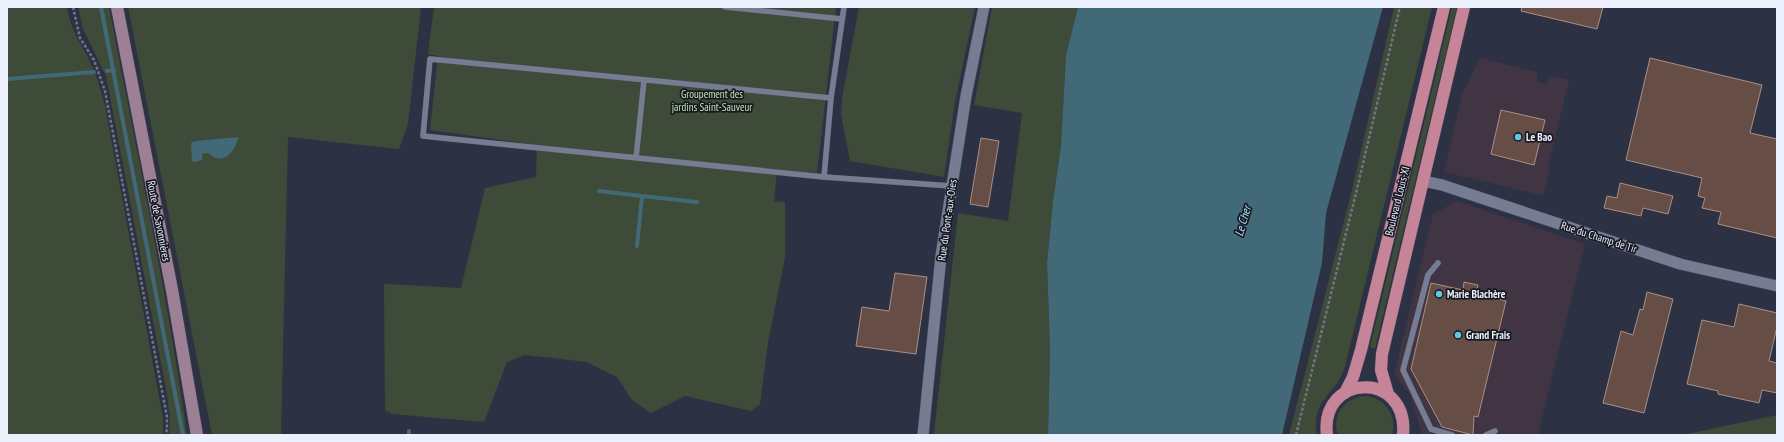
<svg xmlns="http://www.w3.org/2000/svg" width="1784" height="442" font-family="'PT Sans Narrow',sans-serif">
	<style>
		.commercial { fill: #413544 }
		.green { fill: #3e4b38 }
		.water { fill: #416977 }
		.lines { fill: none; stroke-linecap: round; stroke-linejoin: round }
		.stream { stroke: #416977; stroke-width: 4 }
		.building { fill: #664e47; stroke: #aa8f87 }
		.lane-casing { stroke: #484d5c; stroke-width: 6 }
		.street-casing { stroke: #484d5c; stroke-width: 12 }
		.secondary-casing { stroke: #484d5c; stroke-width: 13 }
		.primary-casing { stroke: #484d5c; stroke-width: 13 }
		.path { stroke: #707585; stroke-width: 2.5; stroke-dasharray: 3 2; stroke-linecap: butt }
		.lane { stroke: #767c92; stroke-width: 5.5 }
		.street { stroke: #767c92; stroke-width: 11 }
		.secondary { stroke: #9d8095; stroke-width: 12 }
		.primary { stroke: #c58498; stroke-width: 12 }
		.poi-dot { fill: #5dc7e8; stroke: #171922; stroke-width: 1.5 }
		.labels { text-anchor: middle; stroke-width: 3.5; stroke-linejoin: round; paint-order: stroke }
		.park-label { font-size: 11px; fill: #c2e5b0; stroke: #171922 }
		.poi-label { font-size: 11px; font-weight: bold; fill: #ecf0fc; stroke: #171922; text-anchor: start }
		.street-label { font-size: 11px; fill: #ecf0fc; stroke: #171922 }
		.water-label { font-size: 12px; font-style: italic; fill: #abe4f8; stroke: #171922 }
	</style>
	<rect width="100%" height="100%" fill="#2c3144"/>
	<!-- commercial -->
	<path class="commercial" d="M1480,58l57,14v10l10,3 1,-5 5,-4 16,4 -21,87 1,6 -4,15 -2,5 2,3 -101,-24 18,-77z
		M1457,201l128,43 -47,191h-116l-12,-41 -16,-19 39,-161z"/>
	<!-- green -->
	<path class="green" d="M7,7h60c3,23 16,39 25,59 6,13 9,25 13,39l58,313v17h-156z
		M78,7h31c27,142 58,284 78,428h-18l1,-18 -4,-28 -60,-313 -23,-47z
		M128,7h293l-13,117 -9,25 -111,-12 -7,298h-69z
		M434,7h402l-19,166 -40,-3 -3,31 11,1v56l-17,85 -8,61 -9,7 -66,-15 -34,17 -19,-13 -15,-23 -30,-15 -62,-7 -18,7 -23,60 -92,-8 -7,-4 -1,-126 77,4 24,-100 51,-11 1,-32 -107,-15 8,-74 -10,-2z
		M859,7h116l-20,95 -11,75 -94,-16 -9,-47 1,-16z
		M992,7h86l-12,48 -5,90 -8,56 -6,62 3,87 -2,85h-114l24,-222 50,8 14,-108 -48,-8z
		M1394,7h38l-87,360c-8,27 -35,33 -28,68h-28l63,-245z
		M1452,7h5l-82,342 -5,-2z
		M1366,396c19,2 32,20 26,39h-54c-7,-20 7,-38 28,-39z
		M1777,415v20h-93l8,-2z"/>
	<!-- water -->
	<path class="water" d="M1078,7h305l-57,206 -4,50 -40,172h-234l2,-85 -3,-87 6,-62 8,-56 5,-90z
		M239,137c-5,15 -15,30 -31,16l-6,1v6l-7,2 -3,-1 -1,-18 5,-2z"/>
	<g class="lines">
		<!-- stream -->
		<path class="stream" d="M101,7l82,428
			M107,71l7,-1
			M7,79l87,-7
			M599,191l43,5 -5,50
			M642,196l55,6
			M409,435v-4"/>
	</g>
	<!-- building -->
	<path class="building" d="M1522,7h81l-6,22 -76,-18z
		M1650,58l112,27 -12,48 27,6v99l-59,-14 3,-12 -19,-4 3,-10 -7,-2 4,-18 -76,-18z
		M1501,110l44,10 -11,45 -43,-11z
		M981,138l18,3 -11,66 -18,-3z
		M1620,183l53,13 -5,18 -25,-6 -2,8 -37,-8 3,-12 10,2z
		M895,273l32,4 -11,77 -60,-8 6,-39 27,4z
		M1464,282l14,3 -2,8 30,8 -28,116 -4,-1 -1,19 -31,-8 -31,-58 20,-86 32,7z
		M1647,292l26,7 -29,114 -41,-10 18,-72 12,4 7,-26 3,1z
		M1739,304l38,9v14l-8,34 8,2v30l-15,-3 -3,13 -41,-9v-3l-31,-7 15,-64 32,7z"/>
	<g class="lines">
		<defs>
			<path id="lane" d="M725,7l117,12
				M844,7l-13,91 -7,79 128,9
				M636,158l8,-78
				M824,177l-401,-41 7,-77 401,39
				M1438,263l-10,12 -25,95 28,59 21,6
				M1486,435l9,-4"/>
			<path id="street" d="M1423,181l19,4 238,79 97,22
				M923,435l18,-179 25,-160 18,-89"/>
			<path id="secondary" d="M117,7l55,283 25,145"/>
			<path id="primary" d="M1345,393l8,-16 8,-27 83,-343
				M1388,394l-7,-24 1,-16 82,-347
				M1327,435c-8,-62 82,-65 76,0"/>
		</defs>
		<!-- lane casing -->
		<use href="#lane" class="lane-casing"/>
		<!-- street casing -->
		<use href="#street" class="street-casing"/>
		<!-- secondary casing -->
		<use href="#secondary" class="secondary-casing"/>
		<!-- primary casing -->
		<use href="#primary" class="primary-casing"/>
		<!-- path -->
		<path class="path" d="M73,7l7,31 14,22 11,31 62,326v11l-1,7
			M1296,435l60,-242 44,-186"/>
		<!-- lane -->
		<use href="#lane" class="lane"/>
		<!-- street -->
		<use href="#street" class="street"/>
		<!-- secondary -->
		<use href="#secondary" class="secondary"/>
		<!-- primary -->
		<use href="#primary" class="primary"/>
	</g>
	<!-- markers -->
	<g class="poi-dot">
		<circle cx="1518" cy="137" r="4"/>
		<circle cx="1439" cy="294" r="4"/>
		<circle cx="1458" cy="335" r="4"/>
	</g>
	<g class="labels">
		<!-- park labels -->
		<g class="park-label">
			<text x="712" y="98">Groupement des<tspan x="712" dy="13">jardins Saint-Sauveur</tspan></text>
		</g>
		<!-- poi labels -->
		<g class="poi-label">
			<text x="1526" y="141">Le Bao</text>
			<text x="1447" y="298">Marie Blachère</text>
			<text x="1466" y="339">Grand Frais</text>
		</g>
		<!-- street labels -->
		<g class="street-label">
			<text transform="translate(1397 201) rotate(-76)" y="4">Boulevard Louis-XI</text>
			<text transform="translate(947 220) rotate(-82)" y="4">Rue du Pont-aux-Oies</text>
			<text transform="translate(159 221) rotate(79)" y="4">Route de Savonnières</text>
			<text transform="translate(1599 237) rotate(18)" y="4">Rue du Champ de Tir</text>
		</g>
		<!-- water labels -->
		<g class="water-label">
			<text transform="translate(1243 221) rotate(-74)" y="4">Le Cher</text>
		</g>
	</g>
	<!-- border -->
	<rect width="1784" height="442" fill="none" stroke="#ecf0fc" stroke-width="16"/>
</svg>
